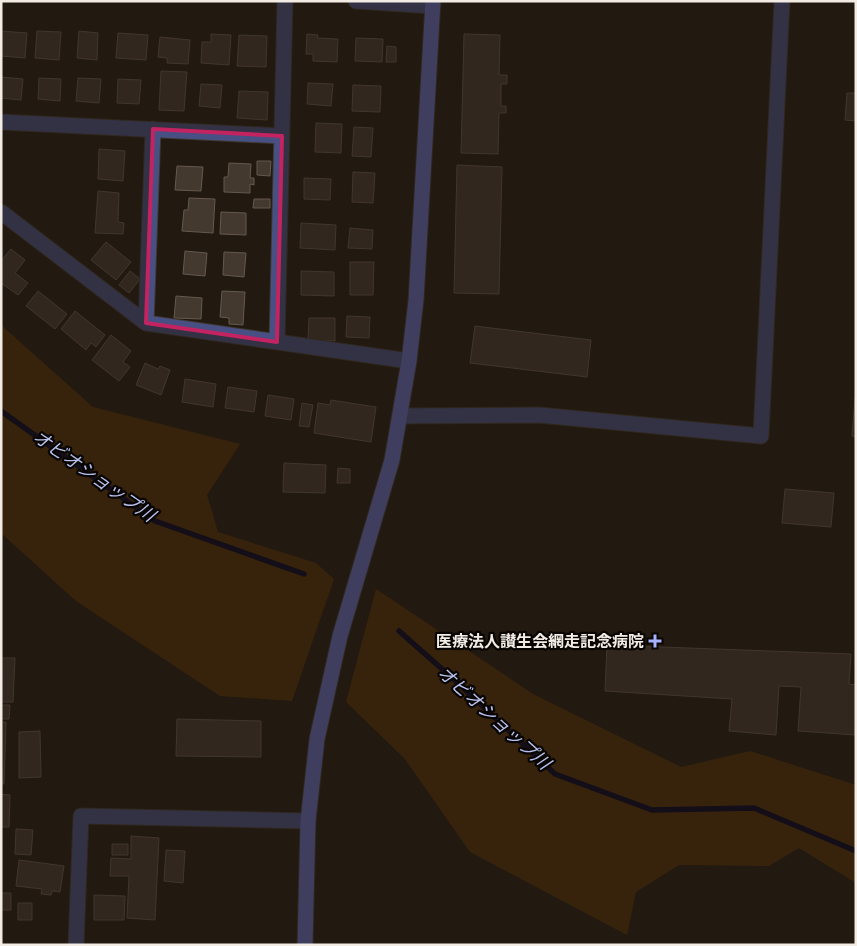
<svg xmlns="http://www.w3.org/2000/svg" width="857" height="946" font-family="'Archivo Narrow','Noto Sans JP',sans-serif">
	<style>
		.green { fill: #513007 }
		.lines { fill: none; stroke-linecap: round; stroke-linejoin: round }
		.stream { stroke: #040023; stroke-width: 5.5 }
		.building { fill: #44392f; stroke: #65594e }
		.street-casing { stroke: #3f372e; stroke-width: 17 }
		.secondary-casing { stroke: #3f372e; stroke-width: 17 }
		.street { stroke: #484f83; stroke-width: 15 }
		.secondary { stroke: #626bbf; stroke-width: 15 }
		.marked { fill: none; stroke: #c42362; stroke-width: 4; stroke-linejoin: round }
		.poi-dot { fill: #a6b1fc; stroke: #080503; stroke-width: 2 }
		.labels { text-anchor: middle; stroke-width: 4.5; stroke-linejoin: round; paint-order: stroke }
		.poi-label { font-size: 16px; font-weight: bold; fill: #f2ece5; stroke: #080503; text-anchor: end }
		.water-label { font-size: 18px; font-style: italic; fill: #b8c0ed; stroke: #080503 }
	</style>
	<rect width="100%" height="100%" fill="#221910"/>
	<!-- green -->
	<path class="green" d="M1,325l92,82 147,37 -33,51 11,37 98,31 18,16 -42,122 -72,-5 -144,-95 -75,-68z
		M376,589l157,105 148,73 69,-16 106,34v98l-57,-35 -30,18 -90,-1 -43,27 -9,43 -157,-83 -65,-93 -59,-57z"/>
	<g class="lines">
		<!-- stream -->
		<path class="stream" d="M1,411l154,110 149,53
			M399,631l60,53 96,90 97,36 102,-2 102,43"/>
	</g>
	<!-- building -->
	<path class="building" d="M1,31l26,2 -2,25 -24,-2z
		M37,31l24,1 -2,28 -24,-2z
		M79,31l19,2 -1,27 -20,-2z
		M118,33l30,2 -2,25 -30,-2z
		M211,34l20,1 -2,30 -28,-2 1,-21h9z
		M307,34l11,1 -1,3 21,1 -1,23 -24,-1v-7h-7z
		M464,34l36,1 -1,40h8v9h-6v22h5v7h-7l-1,41 -37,-1z
		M239,35l28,1 -1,31 -29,-1z
		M160,37l30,3 -2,24 -21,-1v-5l-9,-1z
		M356,38l27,1 -1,23 -27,-1z
		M387,46l9,1v15h-10z
		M161,71l26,1 -3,39 -25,-1z
		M1,77l22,2 -2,21 -20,-2z
		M39,78l22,1 -1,22 -22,-2z
		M78,78l23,1 -2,24 -23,-2z
		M118,79l23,1 -2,24 -22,-1z
		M308,83l25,1 -2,22 -24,-2z
		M201,84l21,1 -2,23 -21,-2z
		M353,85l28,1 -1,26 -28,-1z
		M239,91l29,1 -1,28 -30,-2z
		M847,93h9v28l-11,-1z
		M316,123l26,1 -1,29 -26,-1z
		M354,127l19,1 -2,29 -19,-1z
		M99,149l26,2 -2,30 -25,-2z
		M257,161h14l-1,15 -13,-1z
		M229,163l22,1 -1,14h4v7l-4,-1v9l-26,-1v-15h4z
		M457,165l45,2 -3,127 -45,-1z
		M177,166l26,1 -2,24 -26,-1z
		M353,172l22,1 -2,30 -21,-1z
		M304,178l27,1 -1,21 -26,-1z
		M98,191l21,2 -1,29 6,1 -1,11 -28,-1z
		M189,198l26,1 -2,34 -31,-2 2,-21h4z
		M254,199h16v9h-17z
		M221,212l25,1v22l-26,-1z
		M301,223l35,2 -1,25 -35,-2z
		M350,228l23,2 -1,19 -24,-1z
		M106,242l25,20 -15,18 -25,-20z
		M11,249l14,11 -10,13 13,10 -10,12 -17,-12v-22z
		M185,251l22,2 -2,23 -22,-2z
		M224,252l22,1 -2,24 -21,-2z
		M350,262h24l-1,33h-23z
		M130,271l10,8 -11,14 -10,-8z
		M301,271l33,1v24l-33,-1z
		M38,291l29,23 -12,15 -29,-23z
		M222,291l23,1 -2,33 -14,-1v-6l-9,-1z
		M176,296l26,2 -1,21 -27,-1z
		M75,311l30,24 -9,12 -5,-4 -5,7 -25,-21z
		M347,316l23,1 -1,21 -23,-1z
		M309,318h26v23l-27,-1z
		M475,326l116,14 -4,37 -117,-14z
		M111,335l20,16 -8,11 7,5 -11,14 -27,-21z
		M145,363l13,6 2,-3 10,4 -9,25 -25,-10z
		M185,379l31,5 -3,23 -31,-5z
		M228,387l29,4 -3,21 -29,-4z
		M268,395l26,4 -3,21 -26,-4z
		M855,398h1v39l-4,-1z
		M331,400l45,7 -5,35 -57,-9 4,-30 12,2z
		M302,403l11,2 -4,22 -10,-1z
		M284,463l42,2 -1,28 -42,-1z
		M338,468l12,1v14h-13z
		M785,489l49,4 -3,34 -49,-4z
		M607,645l244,9 -2,30 7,1v50l-58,-4 3,-44 -22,-1 -3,49 -47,-4 3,-32 -127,-8z
		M1,658h14l-2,44h-12z
		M1,705h9l-1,14h-8z
		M177,719l84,2v36l-85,-1z
		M1,722h5l-2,62h-3z
		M40,731l1,46 -22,1v-46z
		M1,794l9,1 -1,32h-8z
		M16,829l17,1 -2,25 -16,-1z
		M131,836l28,2 -4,82 -28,-2 2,-42h-19l1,-18 20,1z
		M112,844h16v11h-16z
		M166,850l19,1 -2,32 -19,-2z
		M19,860l45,6 -4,26 -8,-1 -1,4 -10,-1 1,-5 -26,-3z
		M1,893h10v17h-10z
		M94,895l31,1 -1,24h-30z
		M18,903h14v17h-14z"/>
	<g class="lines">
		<defs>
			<path id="street" d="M356,1l77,5
				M1,122l281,14
				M1,212l145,111 263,38
				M146,323l7,-194
				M277,342l8,-341
				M401,416l138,-1 222,21 21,-435
				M76,945l5,-129 227,5"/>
			<path id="secondary" d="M305,945l3,-124 9,-82 23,-103 52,-176 17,-99 7,-61 17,-299"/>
		</defs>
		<!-- street casing -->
		<use href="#street" class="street-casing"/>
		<!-- secondary casing -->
		<use href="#secondary" class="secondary-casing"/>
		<!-- street -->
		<use href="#street" class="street"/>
		<!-- secondary -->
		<use href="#secondary" class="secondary"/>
	</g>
	<!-- marked area -->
	<path d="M0 0H857V946H0ZM153,129l129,7 -5,206 -131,-19z" fill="#221910" fill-opacity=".55" fill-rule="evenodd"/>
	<path class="marked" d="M153,129l129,7 -5,206 -131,-19z"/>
	<!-- markers -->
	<path class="poi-dot" d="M652.5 633.5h5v5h5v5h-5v5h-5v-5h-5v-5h5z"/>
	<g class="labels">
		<!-- poi labels -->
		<g class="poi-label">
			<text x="644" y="647">医療法人讃生会網走記念病院</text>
		</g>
		<!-- water labels -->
		<g class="water-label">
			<text transform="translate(94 476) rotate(35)" y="6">オビオショップ川</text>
			<text transform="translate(494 718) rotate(42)" y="6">オビオショップ川</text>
		</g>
	</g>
	<!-- border -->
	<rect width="857" height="946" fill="none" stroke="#f2ece5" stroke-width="5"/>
</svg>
